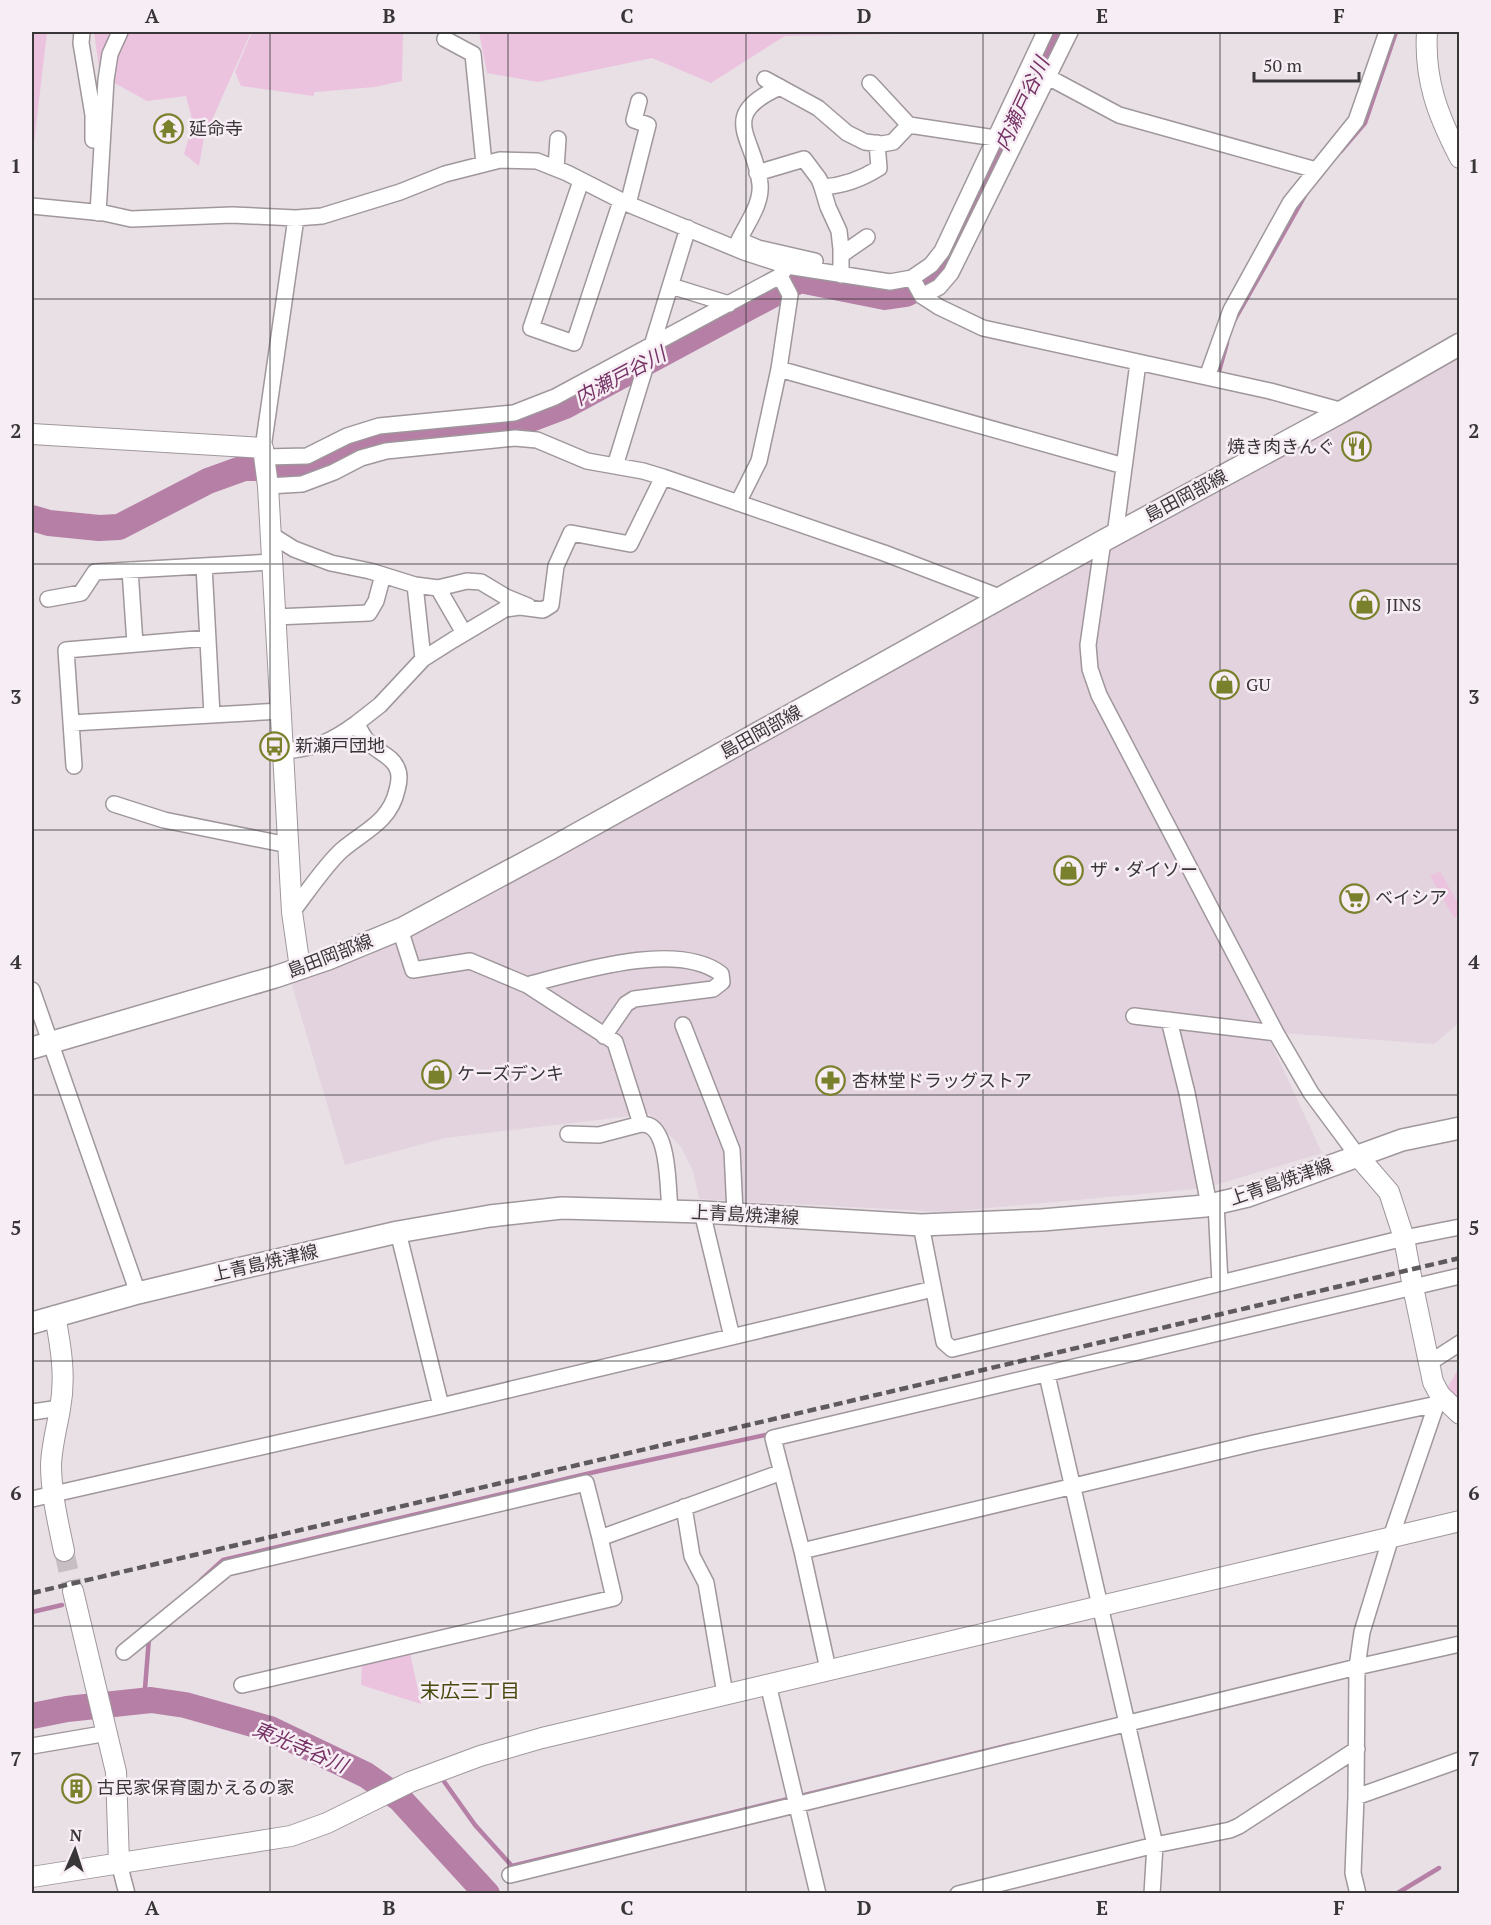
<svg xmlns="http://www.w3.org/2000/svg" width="1491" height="1925" font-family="'PT Serif','Noto Sans JP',serif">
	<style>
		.built { fill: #e3d3de }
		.green { fill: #ebc3df }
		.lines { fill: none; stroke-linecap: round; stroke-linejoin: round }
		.stream { stroke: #b57fa6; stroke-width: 4.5 }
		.river { stroke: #b57fa6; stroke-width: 26 }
		.tertiary-tunnel { stroke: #c6bec3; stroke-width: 20; stroke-dasharray: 20 10; stroke-linecap: butt }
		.minor-casing { stroke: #9f979c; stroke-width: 18 }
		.tertiary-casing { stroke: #9f979c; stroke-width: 22 }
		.secondary-casing { stroke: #9f979c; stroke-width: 24 }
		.minor { stroke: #fff; stroke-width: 15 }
		.tertiary { stroke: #fff; stroke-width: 20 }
		.secondary { stroke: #fff; stroke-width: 21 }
		.rail { stroke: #5e5a5d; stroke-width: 4.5; stroke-dasharray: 9 4.5; stroke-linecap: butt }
		.grid { fill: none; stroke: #393638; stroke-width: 1.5; stroke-opacity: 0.55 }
		.labels { text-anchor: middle; stroke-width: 5; stroke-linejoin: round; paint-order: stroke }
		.poi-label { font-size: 18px; fill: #393638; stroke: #f7edf4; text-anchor: start }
		.street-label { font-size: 18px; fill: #393638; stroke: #f7edf4 }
		.water-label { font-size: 20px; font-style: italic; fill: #763366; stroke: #f7edf4 }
		.neighbourhood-label { font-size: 20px; fill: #464b0e; stroke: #f7edf4 }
		.neatline { fill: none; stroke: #393638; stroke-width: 2 }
		.grid-label { font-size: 20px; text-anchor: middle; font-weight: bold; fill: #393638 }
	</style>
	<rect width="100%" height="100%" fill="#e9e0e6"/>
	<!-- built -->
	<path class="built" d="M1459,353v670l-25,21 -168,-12 56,121 -116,35 -261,24 -246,-13 -6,-28 -12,-24 -32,-33 -204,24 -100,27 -57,-193 76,-14 79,-39z"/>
	<!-- green -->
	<path class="green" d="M32,32h15l-15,129z
		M94,32h157l-47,106 -5,28 -15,-12 9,-31 -7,-27 -39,5 -47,-26z
		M252,32h151l-1,49 -27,6 -60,5 -2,4 -72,-10 -6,-14z
		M479,32h416v2l-110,2 -74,47 -59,-25 -114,24 -51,-9z
		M1440,871l19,34v9l-5,4 -24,-42z
		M1459,1368l1,1 -1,31 -12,-12z
		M410,1653l11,51 -60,-19 1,-20z"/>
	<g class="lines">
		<!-- stream -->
		<path class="stream" d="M1341,151l24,-28 31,-91
			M1234,321l73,-129
			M1218,375l9,-32
			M201,1580l22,-20 376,-89 171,-37
			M32,1612l30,-7
			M144,1701l5,-63
			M443,1780l32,45 37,41 502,-122
			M1396,1894l43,-26"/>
		<!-- river -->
		<path class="river" d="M32,518l17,5 50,5 20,-1 89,-46 36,-13h52l27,-5 45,-22 43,-9 109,-9 45,-17 235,-126 85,17 21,-3 25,-13 17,-20 109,-229
			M32,1716l35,-7 84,-9 34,5 85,24 96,46 34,24 87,95"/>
		<!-- tertiary-tunnel -->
		<path class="tertiary-tunnel" d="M64,1551l9,40"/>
		<defs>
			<path id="minor" d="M82,32l-1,11 12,72v25
				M445,39l28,15 11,110
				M1048,77l71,38 197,55
				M765,79l53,29 29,25 18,9 17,2 11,-2 16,-17 86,13
				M870,83l39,42
				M780,87c-64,29 -25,50 -20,97 2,20 -13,39 -21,56l19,8 57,13
				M556,168l2,-29
				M757,173l47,-14 15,20 3,8
				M581,181l-50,147 43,15 47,-142
				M628,204l20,-79 -14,-5 5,-19
				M32,206l72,7 27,6 101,-4 64,3 26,-2 78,-24 45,-18 55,-14 37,1 30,12 61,31 116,48 43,14 103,16 22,-4 19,-13 11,-14 103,-219
				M98,213l8,-133 4,-26 10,-22
				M841,255l26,-18
				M841,275v-26l-2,-18 -11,-24 -6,-20c21,-1 38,-7 57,-19l-2,-25
				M912,278l10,18 17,11 44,21 287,63 73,20
				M671,286l58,18
				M922,296l17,-9 12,-14 119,-241
				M779,369l345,97
				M1207,377l24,-67 59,-107 66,-82 31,-89
				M263,448l33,-230
				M265,457l42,-1 40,-20 32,-10 135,-13 41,-16 225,-121 7,-10
				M615,466l73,-238
				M268,486l34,-2 32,-12 27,-14 25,-7 129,-13 22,2 50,21 56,10 20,6 221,76 118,45
				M738,503l21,-42 20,-92 11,-74 -10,-19
				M270,534l24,15 37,14 39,8 45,14 8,74
				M1115,535l23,-172
				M1103,541l-15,104 2,24 9,26 177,338 35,60 46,62
				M204,566l8,149
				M130,570l5,74
				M415,585l23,3 29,-7 14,1 25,15 22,9
				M438,588l26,45
				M48,599l33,-6 14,-21 177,-10
				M275,617l94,-4 7,-12 7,-26
				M71,723l210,-12
				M283,751c33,-3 47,-8 74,-28
				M74,766l-8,-116 142,-12
				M114,804l50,16 124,25
				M292,912c14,-18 34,-48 50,-62 22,-19 48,-28 55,-60 2,-7 3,-16 0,-22 -5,-12 -19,-16 -28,-25 -6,-6 -9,-12 -12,-20l23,-18 43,-46 30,-19 52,-31 15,-2 23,3 8,-5 5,-39 15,-33 59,11 33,-67
				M400,929l13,41 57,-9 57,24 88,57 26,82c1,0 9,1 9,2 19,10 18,65 20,85
				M527,985c50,-13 150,-45 194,-11l1,8 -9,7 -79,10 -8,5 -22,32
				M32,990l106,303
				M1134,1016l142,17
				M1169,1020l18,73 22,112
				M683,1025l49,125 3,63
				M568,1134l31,1 42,-11
				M1216,1203l4,80
				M702,1212l30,125
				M921,1225l23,117 8,7 452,-111 56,-11
				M398,1232l43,174
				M1429,1363l31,-20
				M1047,1375l108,470 -3,49
				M32,1412l28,-4
				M32,1499l409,-93 492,-117
				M684,1507l8,49 14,27 19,111
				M802,1551l452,-108 183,-39
				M124,1652l103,-84 359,-85 14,55
				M828,1669l-26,-118 -29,-113 687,-162
				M768,1684l50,210
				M242,1685l372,-87 -14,-60 182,-66
				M32,1746l76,-13
				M1356,1797l104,-37
				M119,1863l8,31
				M510,1875l847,-208 103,-23
				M958,1894l197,-49 75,-15 9,-4 118,-77
				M1358,1894l-5,-21 3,-76 1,-130 5,-35 29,-95 48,-140"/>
			<path id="tertiary" d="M1427,32c-3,48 11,84 33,126
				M32,434l231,14 5,38 24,426 8,56
				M1357,1155l32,37 15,46 9,49 20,95 7,13 20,19
				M55,1316c6,31 11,61 5,93 -3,18 -8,35 -9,55 0,30 7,58 13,87
				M73,1591l43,181 3,91
				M32,1877l259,-41 36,-13 83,-41 70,-26 62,-18 918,-217"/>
			<path id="secondary" d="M32,1048l243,-71 53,-18 75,-31 147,-79 553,-308 240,-130 117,-67
				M32,1323l106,-30 91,-22 169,-39 92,-16 72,-8 140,4 219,13 121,-5 163,-14 43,-10 154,-56 58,-12"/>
		</defs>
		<!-- minor casing -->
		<use href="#minor" class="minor-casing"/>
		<!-- tertiary casing -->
		<use href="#tertiary" class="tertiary-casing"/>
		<!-- secondary casing -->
		<use href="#secondary" class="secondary-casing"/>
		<!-- minor -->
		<use href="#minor" class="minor"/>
		<!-- tertiary -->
		<use href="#tertiary" class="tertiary"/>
		<!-- secondary -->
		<use href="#secondary" class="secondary"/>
		<!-- rail -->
		<path class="rail" d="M32,1593l1428,-335"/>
	</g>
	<!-- grid -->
	<path class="grid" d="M270,32v1862M508,32v1862M746,32v1862M983,32v1862M1220,32v1862M32,299h1428M32,564h1428M32,830h1428M32,1095h1428M32,1361h1428M32,1626h1428"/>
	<!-- icons -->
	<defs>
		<symbol id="temple-ring" viewBox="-11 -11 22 22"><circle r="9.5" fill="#f7edf4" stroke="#7a812c" stroke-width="1.5"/><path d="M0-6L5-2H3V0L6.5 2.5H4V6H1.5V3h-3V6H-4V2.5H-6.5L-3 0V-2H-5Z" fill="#7a812c"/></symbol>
		<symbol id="restaurant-ring" viewBox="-11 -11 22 22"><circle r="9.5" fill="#f7edf4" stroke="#7a812c" stroke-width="1.5"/><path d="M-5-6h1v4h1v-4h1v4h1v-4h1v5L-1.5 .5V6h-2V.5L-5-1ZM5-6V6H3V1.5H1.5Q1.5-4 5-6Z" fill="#7a812c"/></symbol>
		<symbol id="shop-ring" viewBox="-11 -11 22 22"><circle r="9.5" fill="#f7edf4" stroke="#7a812c" stroke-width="1.5"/><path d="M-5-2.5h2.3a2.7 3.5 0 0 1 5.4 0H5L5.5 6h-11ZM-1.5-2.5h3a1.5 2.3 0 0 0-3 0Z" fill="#7a812c"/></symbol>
		<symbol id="bus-ring" viewBox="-11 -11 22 22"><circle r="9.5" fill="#f7edf4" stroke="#7a812c" stroke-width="1.5"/><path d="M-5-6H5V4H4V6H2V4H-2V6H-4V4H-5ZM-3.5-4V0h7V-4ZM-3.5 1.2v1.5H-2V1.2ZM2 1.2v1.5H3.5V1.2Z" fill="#7a812c"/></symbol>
		<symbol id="supermarket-ring" viewBox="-11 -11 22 22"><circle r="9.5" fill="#f7edf4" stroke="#7a812c" stroke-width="1.5"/><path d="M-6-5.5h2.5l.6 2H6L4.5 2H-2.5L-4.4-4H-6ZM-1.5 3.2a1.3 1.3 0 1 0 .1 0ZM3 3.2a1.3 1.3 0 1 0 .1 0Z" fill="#7a812c"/></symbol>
		<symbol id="pharmacy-ring" viewBox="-11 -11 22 22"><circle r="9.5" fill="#f7edf4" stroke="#7a812c" stroke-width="1.5"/><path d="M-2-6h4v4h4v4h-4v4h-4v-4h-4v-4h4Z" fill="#7a812c"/></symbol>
		<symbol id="building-ring" viewBox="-11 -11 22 22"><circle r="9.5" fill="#f7edf4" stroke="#7a812c" stroke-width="1.5"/><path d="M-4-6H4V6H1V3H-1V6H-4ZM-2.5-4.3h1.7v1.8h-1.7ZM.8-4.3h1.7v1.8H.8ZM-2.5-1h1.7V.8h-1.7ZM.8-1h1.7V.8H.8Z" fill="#7a812c"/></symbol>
	</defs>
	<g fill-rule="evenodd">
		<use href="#temple-ring" x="152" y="112" width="33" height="33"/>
		<use href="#restaurant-ring" x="1340" y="430" width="33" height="33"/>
		<use href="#shop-ring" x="1348" y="588" width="33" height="33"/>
		<use href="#shop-ring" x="1208" y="668" width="33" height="33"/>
		<use href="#bus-ring" x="258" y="730" width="33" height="33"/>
		<use href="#shop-ring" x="1052" y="854" width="33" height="33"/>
		<use href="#supermarket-ring" x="1338" y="882" width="33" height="33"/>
		<use href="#shop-ring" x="420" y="1058" width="33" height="33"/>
		<use href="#pharmacy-ring" x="814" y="1064" width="33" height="33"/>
		<use href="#building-ring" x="60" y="1772" width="33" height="33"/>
	</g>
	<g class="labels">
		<!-- poi labels -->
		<g class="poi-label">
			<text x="189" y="135">延命寺</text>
			<text x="1335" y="453" text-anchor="end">焼き肉きんぐ</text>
			<text x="1386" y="611">JINS</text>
			<text x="1246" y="691">GU</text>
			<text x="295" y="752">新瀬戸団地</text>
			<text x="1090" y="876">ザ・ダイソー</text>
			<text x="1375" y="904">ベイシア</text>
			<text x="457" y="1080">ケーズデンキ</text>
			<text x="852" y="1087">杏林堂ドラッグストア</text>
			<text x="97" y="1794">古民家保育園かえるの家</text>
		</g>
		<!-- street labels -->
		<g class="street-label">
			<text transform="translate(1186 496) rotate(-28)" y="6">島田岡部線</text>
			<text transform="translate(761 732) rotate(-29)" y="6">島田岡部線</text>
			<text transform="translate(330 956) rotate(-21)" y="6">島田岡部線</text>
			<text transform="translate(1281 1182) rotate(-19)" y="6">上青島焼津線</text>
			<text transform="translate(745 1215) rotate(3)" y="6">上青島焼津線</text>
			<text transform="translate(265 1263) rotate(-13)" y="6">上青島焼津線</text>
		</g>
		<!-- water labels -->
		<g class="water-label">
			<text transform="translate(1022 104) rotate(-65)" y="7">内瀬戸谷川</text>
			<text transform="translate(620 376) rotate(-28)" y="7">内瀬戸谷川</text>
			<text transform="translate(300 1747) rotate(23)" y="7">東光寺谷川</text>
		</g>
		<!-- neighbourhood labels -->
		<g class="neighbourhood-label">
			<text x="470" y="1698">末広三丁目</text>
		</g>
	</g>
	<!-- border -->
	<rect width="1491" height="1925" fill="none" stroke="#f7edf4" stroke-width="66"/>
	<!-- north arrow -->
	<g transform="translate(75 1850) rotate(3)" stroke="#f7edf4" stroke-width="4.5" paint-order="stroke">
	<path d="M0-4.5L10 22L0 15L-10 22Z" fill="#393638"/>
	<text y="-9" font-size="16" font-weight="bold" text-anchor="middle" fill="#393638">N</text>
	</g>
	<!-- scale -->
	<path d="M1254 72v9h105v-9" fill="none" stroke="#393638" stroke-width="3"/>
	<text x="1263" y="72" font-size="18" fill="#393638" stroke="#f7edf4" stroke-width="4.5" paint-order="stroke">50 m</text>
	<rect x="33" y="33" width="1425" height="1859" class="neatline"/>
	<g class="grid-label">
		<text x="152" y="23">A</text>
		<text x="389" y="23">B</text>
		<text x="627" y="23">C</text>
		<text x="864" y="23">D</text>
		<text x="1102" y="23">E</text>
		<text x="1339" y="23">F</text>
		<text x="16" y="173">1</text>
		<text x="1474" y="173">1</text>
		<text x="16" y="438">2</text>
		<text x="1474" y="438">2</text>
		<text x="16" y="704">3</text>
		<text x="1474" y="704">3</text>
		<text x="16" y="969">4</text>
		<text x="1474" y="969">4</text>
		<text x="16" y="1235">5</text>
		<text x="1474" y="1235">5</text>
		<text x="16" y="1500">6</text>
		<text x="1474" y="1500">6</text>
		<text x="16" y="1766">7</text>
		<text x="1474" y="1766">7</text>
		<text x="152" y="1915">A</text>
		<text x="389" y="1915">B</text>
		<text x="627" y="1915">C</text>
		<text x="864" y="1915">D</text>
		<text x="1102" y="1915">E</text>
		<text x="1339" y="1915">F</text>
	</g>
</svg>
